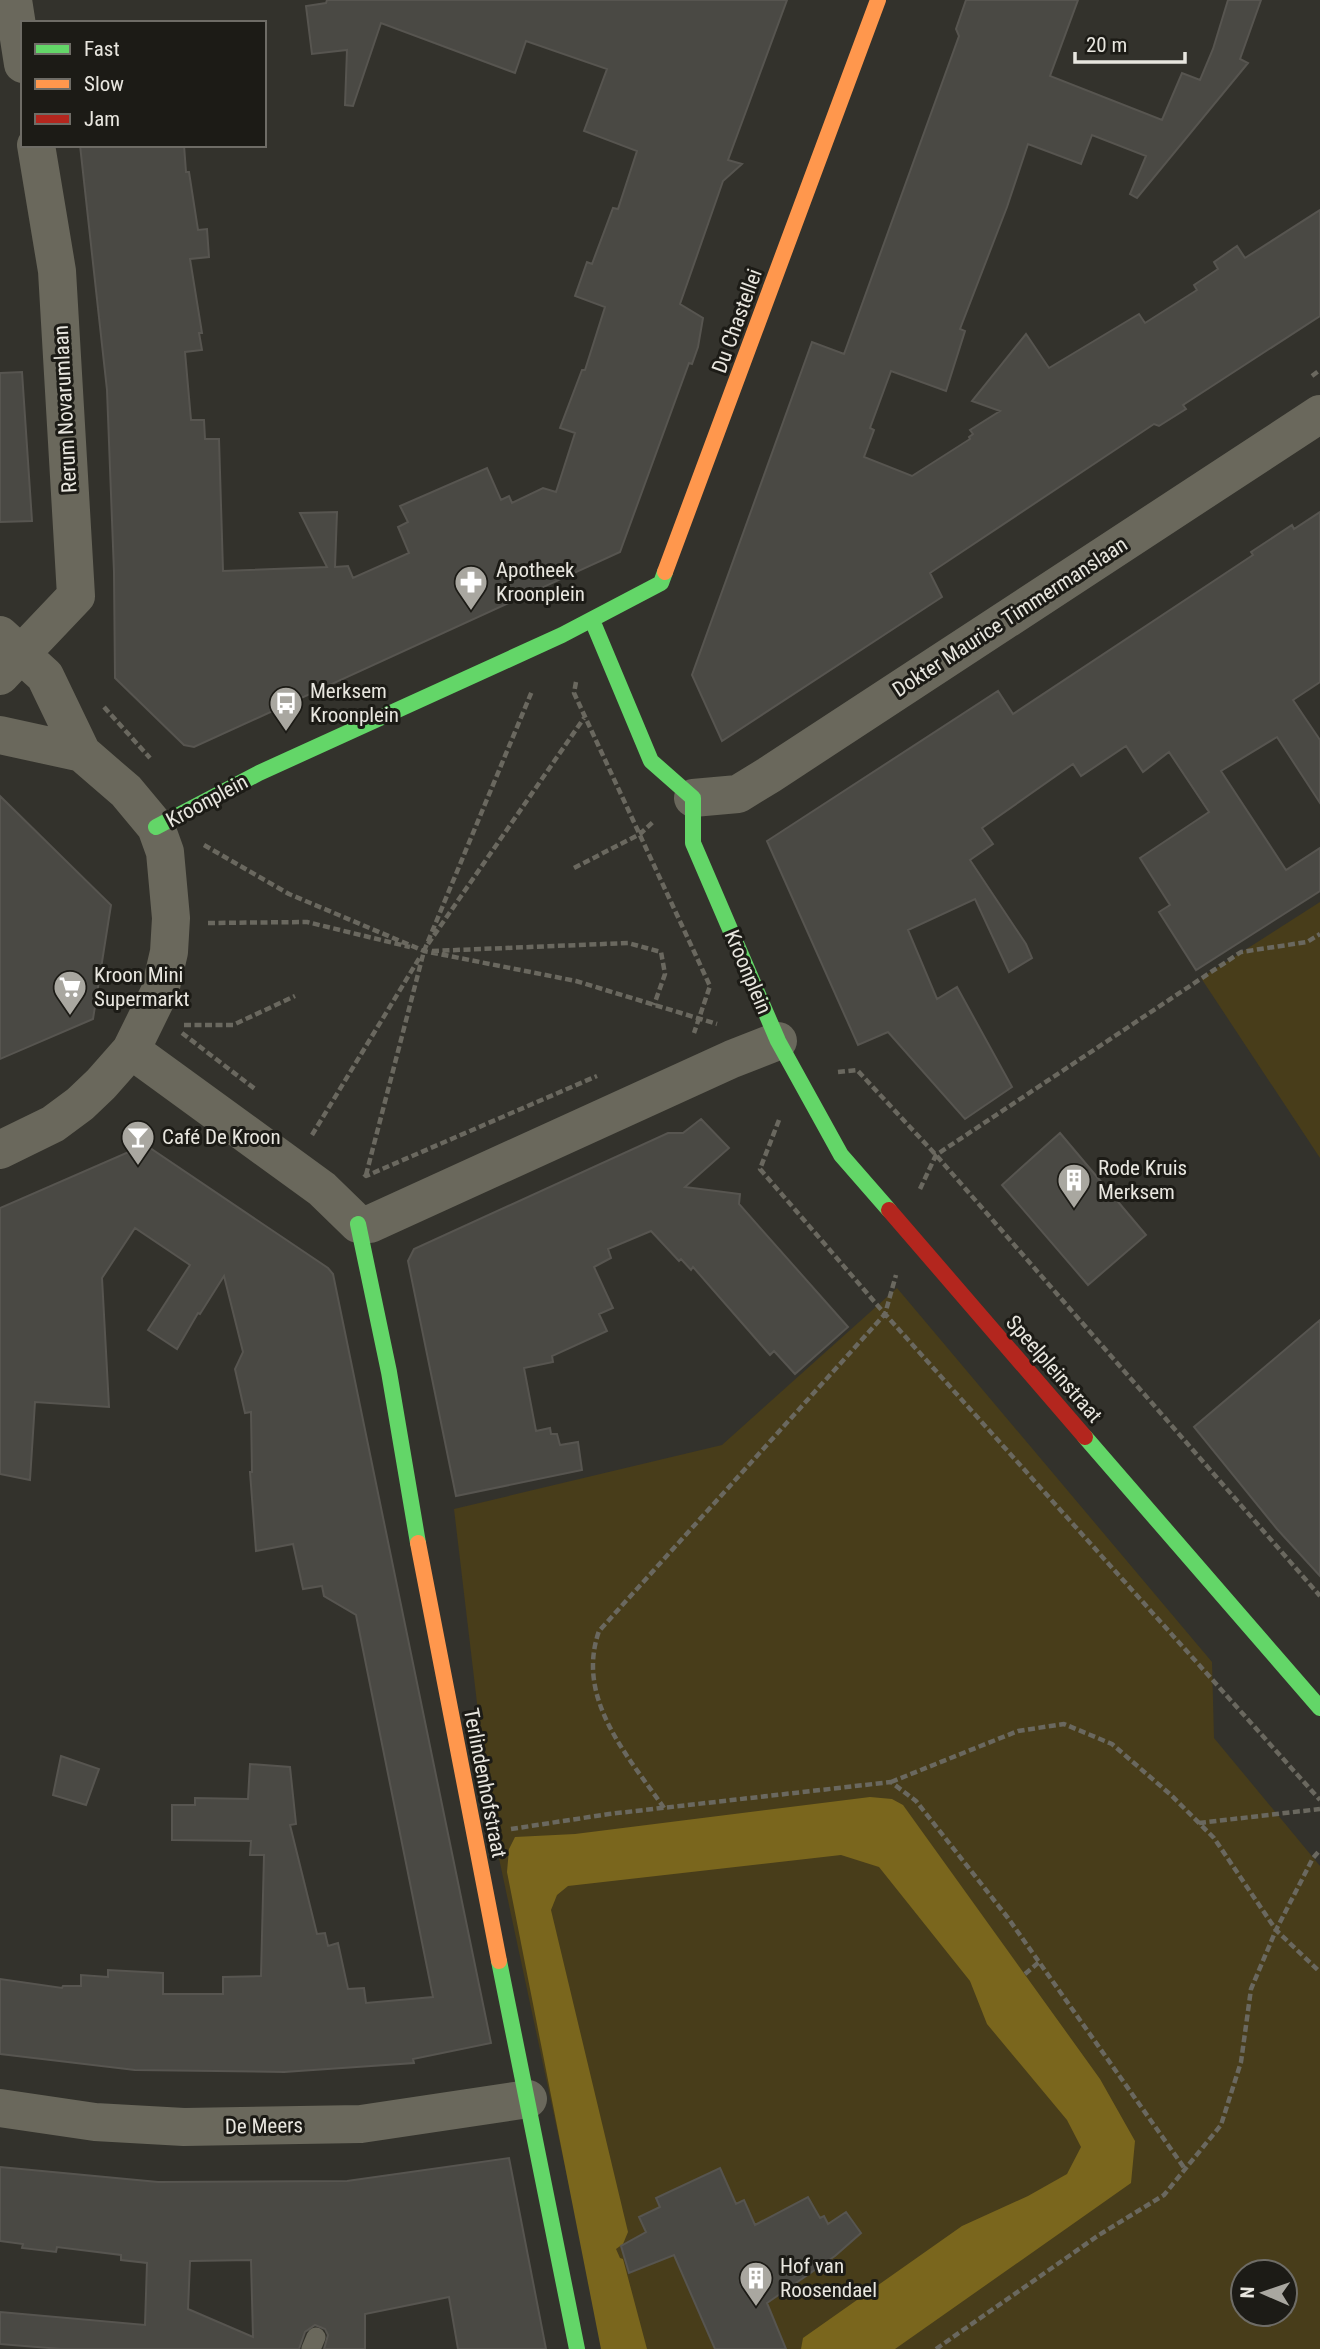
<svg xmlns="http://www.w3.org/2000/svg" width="1320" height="2349" font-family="'Roboto Condensed',sans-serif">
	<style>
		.green { fill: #483d1a; fill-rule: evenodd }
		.water { fill: #7a661d }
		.building { fill: #4a4944; stroke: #575550; stroke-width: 2; fill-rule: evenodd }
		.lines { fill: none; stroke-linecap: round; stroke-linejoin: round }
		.path { stroke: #6a685f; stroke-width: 4.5; stroke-dasharray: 7 3.5; stroke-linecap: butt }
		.lane { stroke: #6a685c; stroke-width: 19 }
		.street { stroke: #6a685c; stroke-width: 38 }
		.fast { stroke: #63d668; stroke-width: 16 }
		.slow { stroke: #ff974d; stroke-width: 16 }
		.jam { stroke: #b3261e; stroke-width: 16 }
		.labels { text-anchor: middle; stroke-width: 6; stroke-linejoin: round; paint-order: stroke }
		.street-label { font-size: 21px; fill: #e8e6df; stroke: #1c1b16 }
		.poi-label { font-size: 21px; fill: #e8e6df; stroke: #1c1b16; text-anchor: start }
	</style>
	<rect width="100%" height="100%" fill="#33322c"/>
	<!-- green -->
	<path class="green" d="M1320,902v256l-119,-180z
		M897,1288l315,374 2,76 106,128v483h-716l-113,-528 -37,-312 268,-64zM1243,2272h42v42h-42z"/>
	<!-- water -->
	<path class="water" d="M870,1797l22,2 11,6 197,274 35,62 -4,42 -236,166h-94l2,-11 159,-112 66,-30 39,-22 14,-27 -14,-27 -80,-96 -17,-43 -91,-114 -38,-12 -273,31 -11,9 -6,15 77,322 -5,12 -7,5 4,9 3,1 24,90h-46l-94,-477 2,-23 6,-12 60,-3z"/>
	<!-- building -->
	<path class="building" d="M327,0h460l-59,160 14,4 -19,17 -43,123 23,14 -5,29 -6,17 -3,-1 -69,189 -426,195 -10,-2 -69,-67 -1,-106 -7,-182 -27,-245h104l2,27h3l9,58 9,-1 2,28 -19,2 12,74h-3l3,17 -17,2 6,68h13l1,19h14l4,132 104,-4 -27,-54 37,-1 -2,55 13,-1 5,12 56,-25 -11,-26 10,-5 -8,-16 87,-38 14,32 8,-4 3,7 31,-15 13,4 19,-59 -15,-5 22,-58h3l20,-63 -30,-11 12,-34 5,2 21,-56 5,1 19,-58 -53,-20 23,-62 -81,-28 -11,32 -134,-50 -28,83 -8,-1 2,-55 -35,4 -6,-48 20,-3z
		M966,0h112l-28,76 112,44 20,-47 18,7 13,-31 15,-49h33l-21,59 8,4 -111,135 -7,-4 16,-38 -54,-21 -11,29 -53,-20 -21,63 -47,122 5,2 -19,60 -55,-20 -21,57 4,2 -10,27 48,19 58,-37 -1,-2 4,-3 -3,-4 30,-19 -28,-10 54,-67 23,34 90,-54 6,9 52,-33 -3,-5 24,-16 -4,-7 23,-16 8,12 75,-48v106l-137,89 3,4 -27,17 -5,-2 -224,149 12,24 -220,144 -30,-66 120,-333 32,12 115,-318 -3,-7z
		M22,372l10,149 -32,1v-149z
		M1320,512v170l-27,18 27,40v63l-43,-66 -56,34 65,99 34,-22v43l-124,79 -37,-58 11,-7 -30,-47 69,-46 -40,-60 -26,20 -17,-26 -45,30 -8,-12 -91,64 11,16 -23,16 56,84 6,14 -23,14 -34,-73 -67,31 29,69 20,-12 55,100 -47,32 -77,-87 -30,13 -91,-204 231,-150 15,23 240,-159 -2,-3 41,-27 2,4z
		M0,796l111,109 -18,114 -93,40z
		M701,1119l28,29 -44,39 55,7 -1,10 109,123 -53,47 -21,-23 -4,4 -77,-88 -2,3 -10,-11 -2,2 -28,-30 -43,18 3,9 -17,9 19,41 -14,6 8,17 -55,25 1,6 -29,6 12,63 14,-3 1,6h6l3,11 18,-3 4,28 -126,26 -48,-235 6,-12 254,-116h15z
		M1060,1133l86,102 -58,50 -86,-100z
		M140,1147l10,1 178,120 5,6 158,769 -78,16 1,4 -130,9 -149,-2 -135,-16v-75l62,9 1,-2h18v-11l27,2v-7l55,3v21h60v-17l38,-1 3,-121h-14l1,-14 -79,-1v-35h23v-7l53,1 2,-35 40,3 6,57 -6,1 27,109 8,-1 3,13 10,-3 10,46 16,-1 2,15 67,-6 -77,-382 -32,-19 -2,-10 -19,3 -10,-45 -37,7 -6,-79h2l-1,-60 -6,1 -10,-44 8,-17 -19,-76 -24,38 -2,-1 -21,36 -29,-19 42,-65 -55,-37 -33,50 7,129 -74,-5 -5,78 -30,-6v-266z
		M1320,1320v256l-43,-47 -83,-102z
		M61,1756l38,13 -13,36 -33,-10z
		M509,2158l37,191h-88l-9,-52 -84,17v35h-41l4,-14 -3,-6 -10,-4 -10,7 -6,17h-238l-61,-5v-32l145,13 2,-62 -26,-3v-5l-64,-8 -1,5 -34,-4 1,-4 -23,-3v-74l158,15 189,-1zM251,2260l2,77 -65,-28 2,-48z
		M720,2168l16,36 8,-4 11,25 53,-28 12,21 4,-2 4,8 18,-12 15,21 -26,23 -68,47 19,46h-71l-41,-94 -45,18 -8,-27 25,-14 -7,-15 21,-10 -4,-9z"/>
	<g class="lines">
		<!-- path -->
		<path class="path" d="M1312,376l8,-6
			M576,682l-2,11 136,293 -16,47
			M104,707l46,51
			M204,845l85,49 135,57 152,30 141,43
			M574,868l66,-34 14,-13
			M208,923l99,-1 103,25
			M428,944l156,-226
			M432,951l196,-8 33,9 4,22 -11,31
			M184,1025h49l62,-29
			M182,1033l73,56
			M838,1072l19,-2 79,85 384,441
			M779,1120l-19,49 125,145 435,486
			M312,1135l108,-178
			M364,1174l2,2 231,-100
			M366,1175l58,-224 108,-260
			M920,1189l16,-34 305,-203 66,-10 13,-8
			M891,1782l127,-51 46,-7 48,20 59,51 43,43 62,92 44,42
			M664,1808c-36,-52 -89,-109 -65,-177l286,-317 11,-39
			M1199,1823l121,-14
			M511,1829l98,-15 282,-32 25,19 92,117 177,251
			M1025,1974l14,-12
			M936,2349l163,-114 65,-40 57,-70 20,-63 10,-73 25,-59 37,-72 7,-8"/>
		<!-- lane -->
		<path class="lane" d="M311,2349l5,-12"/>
		<!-- street -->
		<path class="street" d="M13,0l10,64
			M0,635l45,41 37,77 44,38 30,36 9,25 6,66 -2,34 -9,39 -29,59 -30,34 -21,20 -27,20 -53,26
			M0,676l76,-80 -19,-325 -21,-126
			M0,735l82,18
			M693,798l45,-4 31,-19 551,-361
			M131,1050l191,139 36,35h12l362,-165 46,-18
			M0,2108l95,14 89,5 177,-3 167,-25"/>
		<!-- fast -->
		<path class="fast" d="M592,620l59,141 42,37v45l85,198 63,114 48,55
			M156,827l103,-54 303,-138 99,-52 4,-11
			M358,1224l31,148 29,171
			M1085,1437l235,271
			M499,1961l78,388"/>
		<!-- slow -->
		<path class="slow" d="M665,572l213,-572
			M418,1543l81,418"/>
		<!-- jam -->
		<path class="jam" d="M889,1210l196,227"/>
	</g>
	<!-- icons -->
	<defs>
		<symbol id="pharmacy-pin" viewBox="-11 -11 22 30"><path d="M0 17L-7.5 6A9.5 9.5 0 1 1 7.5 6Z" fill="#a9a7a0" stroke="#1c1b16"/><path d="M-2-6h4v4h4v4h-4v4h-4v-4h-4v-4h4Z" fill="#fff"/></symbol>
		<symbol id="bus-pin" viewBox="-11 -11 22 30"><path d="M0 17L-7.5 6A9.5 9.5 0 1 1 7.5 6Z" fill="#a9a7a0" stroke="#1c1b16"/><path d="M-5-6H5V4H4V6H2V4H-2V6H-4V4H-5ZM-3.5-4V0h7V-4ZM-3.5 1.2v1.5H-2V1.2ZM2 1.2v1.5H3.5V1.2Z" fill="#fff"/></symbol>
		<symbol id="supermarket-pin" viewBox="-11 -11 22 30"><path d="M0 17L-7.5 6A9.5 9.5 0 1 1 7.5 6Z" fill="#a9a7a0" stroke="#1c1b16"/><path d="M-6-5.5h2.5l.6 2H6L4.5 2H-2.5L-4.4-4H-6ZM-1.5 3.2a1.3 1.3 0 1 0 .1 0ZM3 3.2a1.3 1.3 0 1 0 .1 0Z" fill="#fff"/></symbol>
		<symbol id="bar-pin" viewBox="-11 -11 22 30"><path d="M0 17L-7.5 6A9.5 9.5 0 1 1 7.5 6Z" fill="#a9a7a0" stroke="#1c1b16"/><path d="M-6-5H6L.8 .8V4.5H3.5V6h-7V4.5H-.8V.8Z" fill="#fff"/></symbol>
		<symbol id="building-pin" viewBox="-11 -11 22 30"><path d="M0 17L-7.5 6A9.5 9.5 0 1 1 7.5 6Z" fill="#a9a7a0" stroke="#1c1b16"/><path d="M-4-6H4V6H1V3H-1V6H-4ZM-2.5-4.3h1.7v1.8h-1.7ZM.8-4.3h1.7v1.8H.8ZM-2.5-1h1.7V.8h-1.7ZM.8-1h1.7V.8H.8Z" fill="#fff"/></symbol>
	</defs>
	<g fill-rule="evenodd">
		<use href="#pharmacy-pin" x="452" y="563" width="38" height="52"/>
		<use href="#bus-pin" x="267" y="684" width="38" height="52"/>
		<use href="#supermarket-pin" x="51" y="968" width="38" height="52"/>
		<use href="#bar-pin" x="119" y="1118" width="38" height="52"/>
		<use href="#building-pin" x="1055" y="1161" width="38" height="52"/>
		<use href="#building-pin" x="737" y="2259" width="38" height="52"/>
	</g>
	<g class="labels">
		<!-- street labels -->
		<g class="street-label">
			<text transform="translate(737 321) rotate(-70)" y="7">Du Chastellei</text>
			<text transform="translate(65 409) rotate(-93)" y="7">Rerum Novarumlaan</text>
			<text transform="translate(1010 617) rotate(-33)" y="7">Dokter Maurice Timmermanslaan</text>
			<text transform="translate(207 801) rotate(-28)" y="7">Kroonplein</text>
			<text transform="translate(748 972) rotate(67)" y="7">Kroonplein</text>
			<text transform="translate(1054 1369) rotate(49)" y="7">Speelpleinstraat</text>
			<text transform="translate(485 1783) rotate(79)" y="7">Terlindenhofstraat</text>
			<text transform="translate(264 2126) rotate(-1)" y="7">De Meers</text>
		</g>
		<!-- poi labels -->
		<g class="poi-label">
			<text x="496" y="577">Apotheek<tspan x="496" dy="24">Kroonplein</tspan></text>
			<text x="310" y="698">Merksem<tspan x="310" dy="24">Kroonplein</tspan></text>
			<text x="94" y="982">Kroon Mini<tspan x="94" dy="24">Supermarkt</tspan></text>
			<text x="162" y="1144">Café De Kroon</text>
			<text x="1098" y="1175">Rode Kruis<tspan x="1098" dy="24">Merksem</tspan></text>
			<text x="780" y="2273">Hof van<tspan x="780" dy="24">Roosendael</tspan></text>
		</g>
	</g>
	<!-- legend -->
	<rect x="21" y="21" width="245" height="126" fill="#1c1b16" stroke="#6e6c66" stroke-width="2"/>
	<rect x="35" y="44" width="35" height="10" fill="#63d668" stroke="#6e6c66" stroke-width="2"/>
	<text x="84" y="56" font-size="21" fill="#e8e6df">Fast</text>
	<rect x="35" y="79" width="35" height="10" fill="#ff974d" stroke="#6e6c66" stroke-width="2"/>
	<text x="84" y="91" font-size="21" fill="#e8e6df">Slow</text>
	<rect x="35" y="114" width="35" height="10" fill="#b3261e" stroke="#6e6c66" stroke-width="2"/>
	<text x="84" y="126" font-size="21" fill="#e8e6df">Jam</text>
	<!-- north arrow -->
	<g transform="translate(1264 2293) rotate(272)"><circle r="33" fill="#1c1b16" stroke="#6e6c66" stroke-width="2"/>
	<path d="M0-5L12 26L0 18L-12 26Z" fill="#a9a7a0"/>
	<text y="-10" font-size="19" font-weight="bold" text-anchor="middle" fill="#e8e6df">N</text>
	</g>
	<!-- scale -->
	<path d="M1075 52v10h110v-10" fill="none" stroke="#e8e6df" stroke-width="3.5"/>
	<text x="1086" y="52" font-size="21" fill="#e8e6df" stroke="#1c1b16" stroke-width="5" paint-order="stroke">20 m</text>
</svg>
